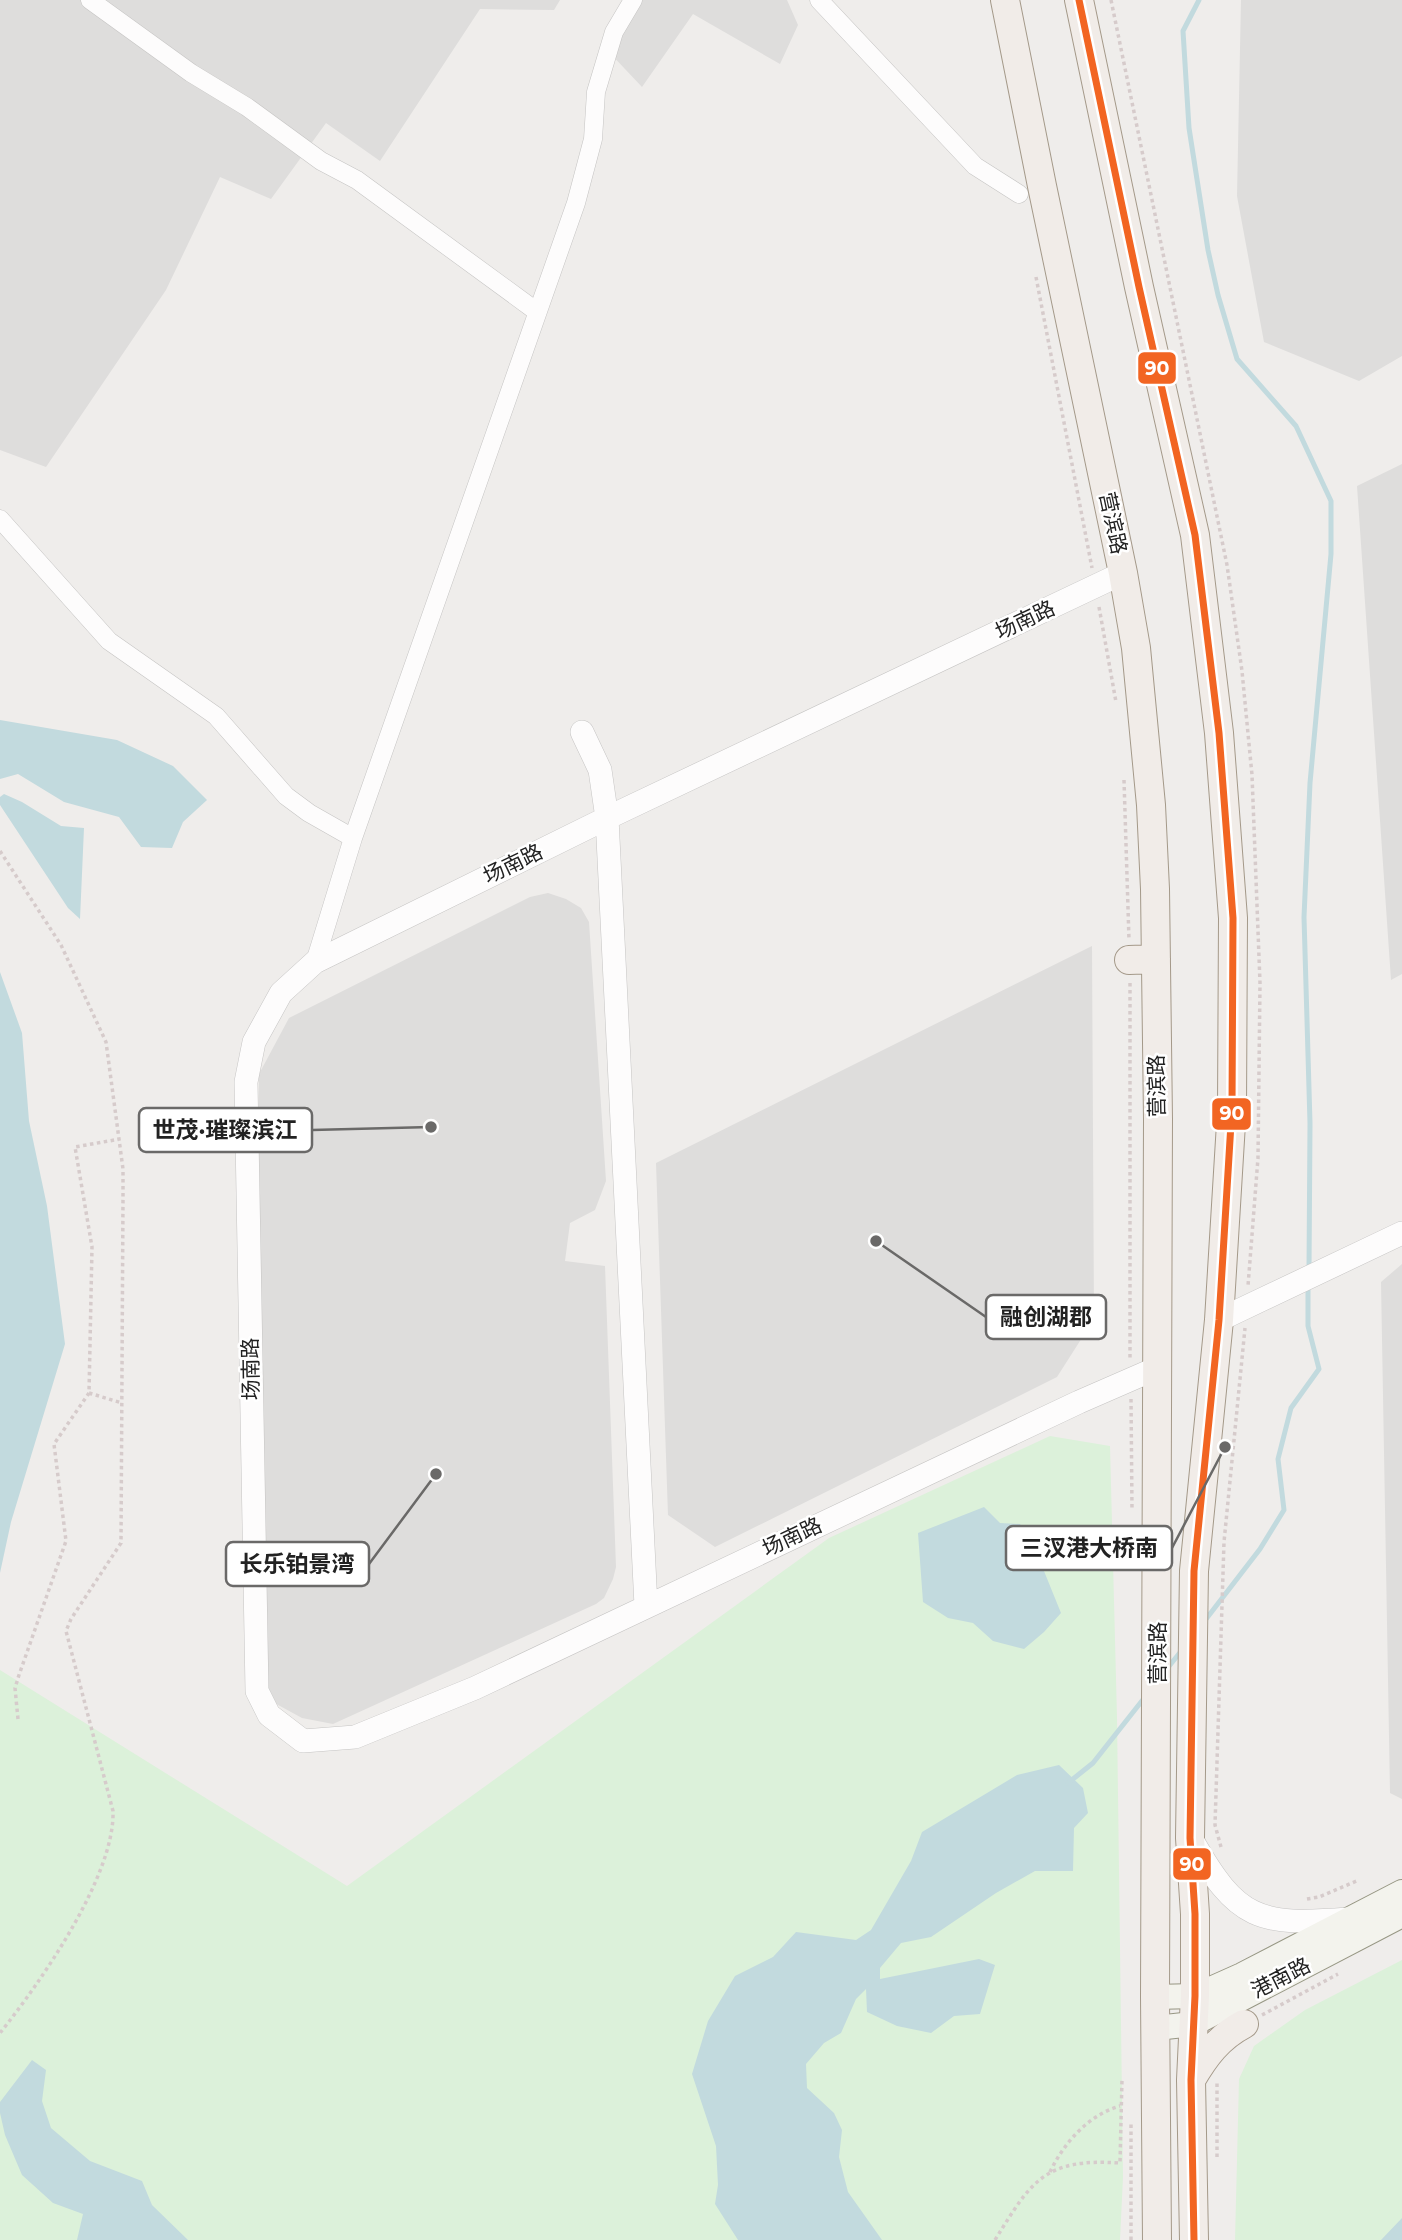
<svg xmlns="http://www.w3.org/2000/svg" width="1402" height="2240" font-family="Montserrat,'Noto Sans SC',sans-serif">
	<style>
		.residential { fill: #dedddc }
		.park { fill: #dcf1da }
		.water { fill: #c2dade }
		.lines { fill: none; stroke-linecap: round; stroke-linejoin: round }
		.stream { stroke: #c2dade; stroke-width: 5 }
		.minor-casing { stroke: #c5c4c3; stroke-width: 19 }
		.tertiary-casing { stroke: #c5c4c3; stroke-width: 24 }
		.secondary-casing { stroke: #979784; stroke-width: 26 }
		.primary-casing { stroke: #a49989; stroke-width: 30 }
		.path { stroke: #d6cbcb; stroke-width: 3.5; stroke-dasharray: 3.5 3.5; stroke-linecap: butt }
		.minor { stroke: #fdfcfc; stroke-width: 18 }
		.tertiary { stroke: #fdfcfc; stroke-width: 23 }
		.secondary { stroke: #f3f3ed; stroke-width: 24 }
		.primary { stroke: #f1ece8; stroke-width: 28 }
		.bus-1-casing { stroke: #fff; stroke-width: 12 }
		.bus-1 { stroke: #f26522; stroke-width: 7 }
		.labels { text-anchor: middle; stroke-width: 5; stroke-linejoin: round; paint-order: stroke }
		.street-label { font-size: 21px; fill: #222; stroke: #fff }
		.leader { fill: none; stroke: #6a6968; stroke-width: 2.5 }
		.callout-dot { fill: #6a6968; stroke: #fff; stroke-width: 2.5 }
		.callout { fill: #fff; stroke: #6a6968; stroke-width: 2.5 }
		.callout-label { font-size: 23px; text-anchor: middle; font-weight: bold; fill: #222 }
		.line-badge { stroke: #fff; stroke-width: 2.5 }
		.badge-label { font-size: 19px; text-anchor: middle; font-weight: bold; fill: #fff }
	</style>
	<rect width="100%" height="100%" fill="#efedeb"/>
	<!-- residential -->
	<path class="residential" d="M0,0h560l-6,10 -74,-1 -100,152 -54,-38 -55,76 -51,-22 -54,113 -120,177 -46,-17z
		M639,0h148l11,25 -18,39 -87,-50 -51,73 -34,-36z
		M1241,0h161v356l-43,25 -95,-39 -27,-146z
		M1402,464v510l-11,6 -34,-494z
		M548,893l18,6 15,9 8,14 17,259 -11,29 -25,13 -5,38 40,5 11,301 -3,12 -9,19 -8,6 -263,120 -31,-6 -33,-18 -13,-319 3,-307 30,-56 241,-121z
		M1092,946l2,373 -37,58 -342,170 -47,-32 -12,-352z
		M1402,1264v535l-12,-6 -9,-511z"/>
	<!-- park -->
	<path class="park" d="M1050,1436l60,10 7,271 6,460 -3,63h-1120v-570l347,216 482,-348z
		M1402,1960v266l-18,14h-149l4,-161 15,-33 51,-36z"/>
	<!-- water -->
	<path class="water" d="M0,720l117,20 56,26 34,34 -24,22 -11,26 -31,-1 -22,-30 -55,-15 -46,-28 -18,5z
		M4,794l18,8 39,24 23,2 -4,91 -12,-11 -68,-103v-8z
		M0,972l22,61 7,88 18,85 18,138 -54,178 -11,51z
		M984,1507l16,16 20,1 11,15 30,74 -17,19 -20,17 -31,-8 -20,-18 -25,-5 -25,-16 -5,-69z
		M1059,1765l24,23 5,25 -14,15 -1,43h-38l-39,22 -65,44 -30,6 -21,25v11l99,-20 16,6 -15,49 -26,2 -23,17 -34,-7 -30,-14 -1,-23 -10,10 -15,34 -17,10 -18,21 1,24 27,25 8,17 -3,27 9,35 34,48h-144l-23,-36 3,-19 -2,-39 -24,-72 16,-53 27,-45 38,-19 23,-25 60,8 15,-10 40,-69 11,-29 95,-57z
		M32,2060l14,10 -4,31 9,27 39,33 52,20 10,24 36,35h-111l6,-26 -30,-11 -31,-28 -17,-40 -5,-22v-11z
		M1402,2218v22h-21z"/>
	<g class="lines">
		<!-- stream -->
		<path class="stream" d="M1199,0l-16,31 6,97 19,122 10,45 19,64 59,67 35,75v53l-21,229 -6,134 6,206 -1,146
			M1203,1623l57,-74 24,-39 -6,-51 13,-51 28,-39 -11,-43v-40
			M1166,1670l16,-20
			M1068,1783l25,-20 52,-66"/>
		<defs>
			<path id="minor" d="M90,0l101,73 56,34 74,54 36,19 179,131
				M819,0l156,166 44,28
				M0,519l109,122 107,75 70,80 23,17 44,25
				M315,962l38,-124 223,-635 17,-64 3,-47 18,-60 19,-32"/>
			<path id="tertiary" d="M1123,573l-516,245 -292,144 -34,31 -27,49 -8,40 11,609 12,24 34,26 52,-4 120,-49 604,-286 78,-34
				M582,732l18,38 7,48 39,788
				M1219,1320l183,-87
				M1192,1840c45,80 67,86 156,79"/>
			<path id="secondary" d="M1155,1997l40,-1 47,-21 160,-83
				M1156,2028l37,-4 209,-109"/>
			<path id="primary" d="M1005,0l37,186 81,387 13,75 15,157 4,84 3,230 -3,878 2,243
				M1079,0l60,287 56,248 24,198 14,185 -1,189 -13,213 -25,251 -4,267 5,76v82l-4,84 3,160
				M1129,960l27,-1
				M1191,2080c14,-24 28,-43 53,-56"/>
		</defs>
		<!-- minor casing -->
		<use href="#minor" class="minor-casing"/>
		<!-- tertiary casing -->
		<use href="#tertiary" class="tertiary-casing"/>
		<!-- secondary casing -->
		<use href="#secondary" class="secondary-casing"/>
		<!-- primary casing -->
		<use href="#primary" class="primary-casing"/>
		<!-- path -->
		<path class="path" d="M1111,0l116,565 15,106 10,104 8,208 -2,175 -10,128
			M1036,277l56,291
			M1099,607l17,95
			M1124,780l5,160
			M0,851l61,94 45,97 17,127v29l-2,345 -50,76 -5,12 47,180c2,65 -73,172 -113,222
			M1130,983v377
			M89,1393l33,10
			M1131,1399l1,111
			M18,1719l-3,-31 4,-13 47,-134 -12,-97 35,-51 3,-146 -17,-100 45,-8
			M1221,1847l-6,-22 9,-283 21,-214
			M1307,1899l12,-2 40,-17
			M1262,2015l76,-41
			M1217,2157v-76
			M1050,2172c14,-29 38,-57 70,-66
			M995,2240c37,-60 50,-82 125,-77l2,-84
			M1131,2240v-116"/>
		<!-- minor -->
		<use href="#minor" class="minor"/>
		<!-- tertiary -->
		<use href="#tertiary" class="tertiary"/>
		<!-- secondary -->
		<use href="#secondary" class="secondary"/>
		<!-- primary -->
		<use href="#primary" class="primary"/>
		<defs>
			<path id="bus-1" d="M1079,0l60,287 56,248 24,198 14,185 -1,189 -13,213 -25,251 -4,267 5,76v82l-4,84 3,160"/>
		</defs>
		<!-- bus-1 casing -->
		<use href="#bus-1" class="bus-1-casing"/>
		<!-- bus-1 -->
		<use href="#bus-1" class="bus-1"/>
	</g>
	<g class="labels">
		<!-- street labels -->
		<g class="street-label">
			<text transform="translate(1113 523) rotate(78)" y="7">营滨路</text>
			<text transform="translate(1025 620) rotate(-25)" y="7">场南路</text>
			<text transform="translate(513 864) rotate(-26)" y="7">场南路</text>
			<text transform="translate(1157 1086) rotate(-91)" y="7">营滨路</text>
			<text transform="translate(251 1369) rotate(-91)" y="7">场南路</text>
			<text transform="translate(792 1537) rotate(-25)" y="7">场南路</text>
			<text transform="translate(1158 1653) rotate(-90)" y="7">营滨路</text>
			<text transform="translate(1281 1978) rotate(-27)" y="7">港南路</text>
		</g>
	</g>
	<!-- callouts -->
	<path class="leader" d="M431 1127L312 1130M876 1241L986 1317M1225 1447L1172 1548M436 1474L369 1564"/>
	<g class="callout-dot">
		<circle cx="431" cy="1127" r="7"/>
		<circle cx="876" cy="1241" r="7"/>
		<circle cx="1225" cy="1447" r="7"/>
		<circle cx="436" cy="1474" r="7"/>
	</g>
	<g class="callout">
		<rect x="139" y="1108" width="173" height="44" rx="7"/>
		<rect x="986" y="1295" width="120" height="44" rx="7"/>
		<rect x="1006" y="1526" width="166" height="44" rx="7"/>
		<rect x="226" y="1542" width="143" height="44" rx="7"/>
	</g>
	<g class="callout-label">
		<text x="225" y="1138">世茂·璀璨滨江</text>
		<text x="1046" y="1325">融创湖郡</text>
		<text x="1089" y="1556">三汊港大桥南</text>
		<text x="297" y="1572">长乐铂景湾</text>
	</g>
	<g class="line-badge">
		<rect x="1137" y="351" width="40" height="34" rx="7" fill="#f26522"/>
		<rect x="1211" y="1097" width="41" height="34" rx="7" fill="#f26522"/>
		<rect x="1172" y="1847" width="40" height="34" rx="7" fill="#f26522"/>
	</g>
	<g class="badge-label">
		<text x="1157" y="375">90</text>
		<text x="1232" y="1120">90</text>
		<text x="1192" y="1871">90</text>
	</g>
</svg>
